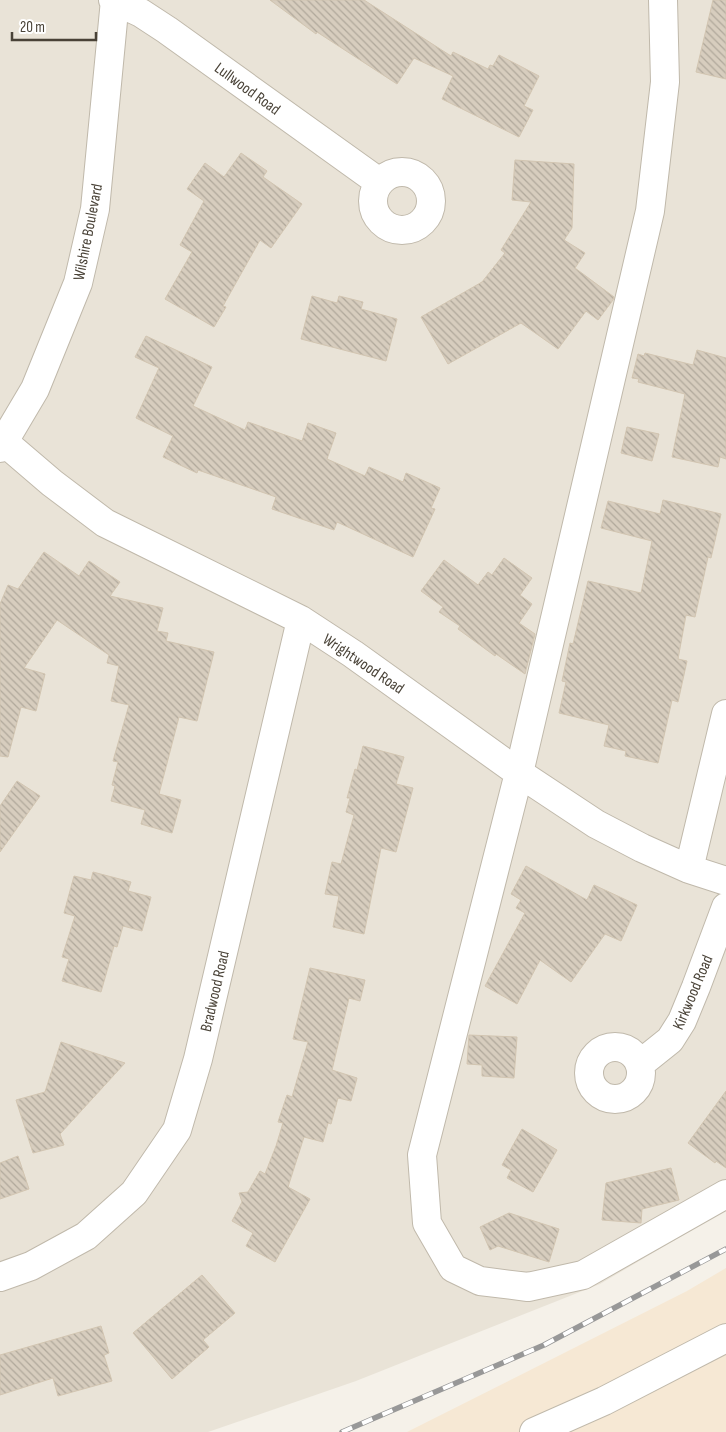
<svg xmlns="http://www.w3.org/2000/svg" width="726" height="1432" font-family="'Sofia Sans Condensed',sans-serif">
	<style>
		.residential { fill: #e9e3d7 }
		.commercial { fill: #f6e8d4 }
		.building { fill: url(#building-back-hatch); stroke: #d2c5b1 }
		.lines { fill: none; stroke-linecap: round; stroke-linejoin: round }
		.minor-casing { stroke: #c0b9ab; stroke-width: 30 }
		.minor { stroke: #fff; stroke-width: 28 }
		.rail-casing { stroke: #989898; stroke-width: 5.5 }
		.rail { stroke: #fff; stroke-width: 4; stroke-dasharray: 11; stroke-linecap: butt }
		.labels { text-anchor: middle; stroke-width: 4.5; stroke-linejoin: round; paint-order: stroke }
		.street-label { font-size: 16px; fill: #494237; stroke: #fff }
	</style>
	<defs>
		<pattern id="building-back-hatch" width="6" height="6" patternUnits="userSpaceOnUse" patternTransform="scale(1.25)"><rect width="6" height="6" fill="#d7cdbe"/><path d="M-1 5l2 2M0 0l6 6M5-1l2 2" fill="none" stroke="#b0a89b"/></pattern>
	</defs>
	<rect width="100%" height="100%" fill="#f5f1e9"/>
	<!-- residential -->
	<path class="residential" d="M0,0h726v1210l-126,74 -244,97 -148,51h-208z"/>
	<!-- commercial -->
	<path class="commercial" d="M726,1268v164h-319l280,-141z"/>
	<!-- building -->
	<path class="building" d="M270,0h94l87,56 2,-4 35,17 2,-4 3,1 6,-11 40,21 -15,30 9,4 -14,27 -77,-38 11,-23 -39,-18 -17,26 -80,-52 -1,2z
		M713,0h13v79l-30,-7z
		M241,153l26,18 -4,6 39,27 -31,44 -11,-8 -37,66 3,1 -12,20 -49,-28 27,-47 -12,-7 24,-44 -17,-12 18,-26 19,14z
		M515,160l59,4 -2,64 -8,12 21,13 -10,15 39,29 -1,3 -15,20 -12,-9 -28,38 -37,-26 -73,41 -27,-47 61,-35 23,-29 -4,-3 30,-48 -19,-2z
		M312,296l25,7 2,-7 24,6 -2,7 36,10 -11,42 -85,-22z
		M146,336l66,31 -19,39 52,24 3,-8 54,19 6,-18 28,10 -9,26 38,17 4,-9 34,15 3,-9 34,15 -9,20 4,1 -22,48 -76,-35 -3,8 -62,-21 4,-12 -78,-27 -1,3 -34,-16 10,-21 -37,-18 23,-50 -24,-11z
		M697,350l29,8v101l-6,-2 -2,10 -46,-10 13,-63 -47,-12 1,-3 -7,-1 6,-24 6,2 1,-3 48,12z
		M627,427l32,7 -7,27 -31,-8z
		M663,500l58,14 -10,44 -3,-1 -13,60 -9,-2 -8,44 9,2 -9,41 -6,-2 -14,63 -33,-7 1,-5 -22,-5 5,-21 -50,-12 7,-31 -4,-1 8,-38 3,1 15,-63 53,12 11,-52 -51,-13 7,-27 52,13z
		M44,552l35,24 10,-15 31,21 -10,14 53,12 -6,23 11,2 -2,8 48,11 -17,69 -18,-4 -20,77 22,6 -9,33 -31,-9 4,-14 -34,-9 4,-15 -3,-1 6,-23 -5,-1 16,-56 -18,-4 8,-35 -12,-3 2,-8 -52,-35 -33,48 21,6 -9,37 -15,-4 -13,50 -8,-1v-152l8,-19 10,4z
		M504,558l28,20 -12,17 12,9 -13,19 16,11 -10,40 -29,-20 -1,2 -37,-27 2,-3 -21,-14 4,-5 -22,-16 23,-31 34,25 10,-13 4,3z
		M363,746l41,11 -8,27 17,4 -17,64 -15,-4 -17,86 -31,-7 6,-31 -14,-2 7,-32 9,2 13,-49 -8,-3 4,-14h-3l8,-29 2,1z
		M17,781l23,15 -40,56v-46z
		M526,866l61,34 7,-15 43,20 -16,36 -16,-7 -34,48 -31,-22 -23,44 -32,-18 40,-73 -9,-5 5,-8 -10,-6z
		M93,872l38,10 -3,9 23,6 -9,34 -19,-5 -6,21 -3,-1 -13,46 -39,-11 7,-22 -7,-2 13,-41 -11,-3 10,-37 17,4z
		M310,968l55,12 -5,21 -11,-3 -17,72 25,8 -6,23 -13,-3 -7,26 -3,-1 -5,19 -19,-5 -16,50 22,12 -35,63 -29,-16 7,-13 -21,-12 10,-19 -3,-9 9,-1 12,-21 5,3 11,-28 7,-23 -5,-1 9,-27 5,2 16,-55 -15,-3z
		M469,1035l48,2 -3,41 -32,-2v-11l-15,-1z
		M61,1042l64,21 -65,71 4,11 -31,8 -17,-53 29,-8z
		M726,1091v77l-10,-7 -1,2 -27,-20z
		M522,1129l35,21 -24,42 -26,-14 4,-8 -9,-5z
		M18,1156l11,33 -29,10v-36z
		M671,1168l8,32 -37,9 -1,14 -39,-3 4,-37z
		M509,1213l50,16 -10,33 -51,-16 -8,4 -10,-23z
		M202,1275l33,38 -32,27 6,7 -37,32 -39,-46z
		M101,1326l8,27 -5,2 8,26 -54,15 -5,-18 -53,17v-40z"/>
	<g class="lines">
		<defs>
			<path id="minor" d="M113,0l28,13 26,17 212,152
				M663,0l2,82 -15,129 -131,562 -97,382 5,68 26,45 27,13 48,6 55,-12 143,-81
				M373 201a29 29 0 1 1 58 0a29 29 0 1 1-58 0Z
				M4,442l48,41 53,40 196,97 52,34 166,119 77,51 46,24 47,21 37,12
				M0,448l35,-59 43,-106 17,-74 20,-209
				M689,869l37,-155
				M589 1073a26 26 0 1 1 52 0a26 26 0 1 1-52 0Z
				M640,1064l30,-24 12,-19 14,-34 30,-80
				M0,1277l31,-11 55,-30 48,-43 43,-63 21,-71 103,-439
				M534,1432l70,-31 122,-63"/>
		</defs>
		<!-- minor casing -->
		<use href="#minor" class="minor-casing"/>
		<!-- minor -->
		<use href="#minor" class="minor"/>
		<defs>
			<path id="rail" d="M342,1432l202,-87 182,-96"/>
		</defs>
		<!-- rail casing -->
		<use href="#rail" class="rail-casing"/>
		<!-- rail -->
		<use href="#rail" class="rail"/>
	</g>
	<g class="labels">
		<!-- street labels -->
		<g class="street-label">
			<text transform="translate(248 88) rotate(36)" y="6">Lullwood Road</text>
			<text transform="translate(87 232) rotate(-79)" y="6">Wilshire Boulevard</text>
			<text transform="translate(364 663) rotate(34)" y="6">Wrightwood Road</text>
			<text transform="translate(214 991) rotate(-77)" y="6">Bradwood Road</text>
			<text transform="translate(692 992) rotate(-67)" y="6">Kirkwood Road</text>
		</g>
	</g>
	<!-- scale -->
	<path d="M12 32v8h84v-8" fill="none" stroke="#494237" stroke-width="2.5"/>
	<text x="20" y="32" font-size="15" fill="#494237" stroke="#ffffff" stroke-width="4" paint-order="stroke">20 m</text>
</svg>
